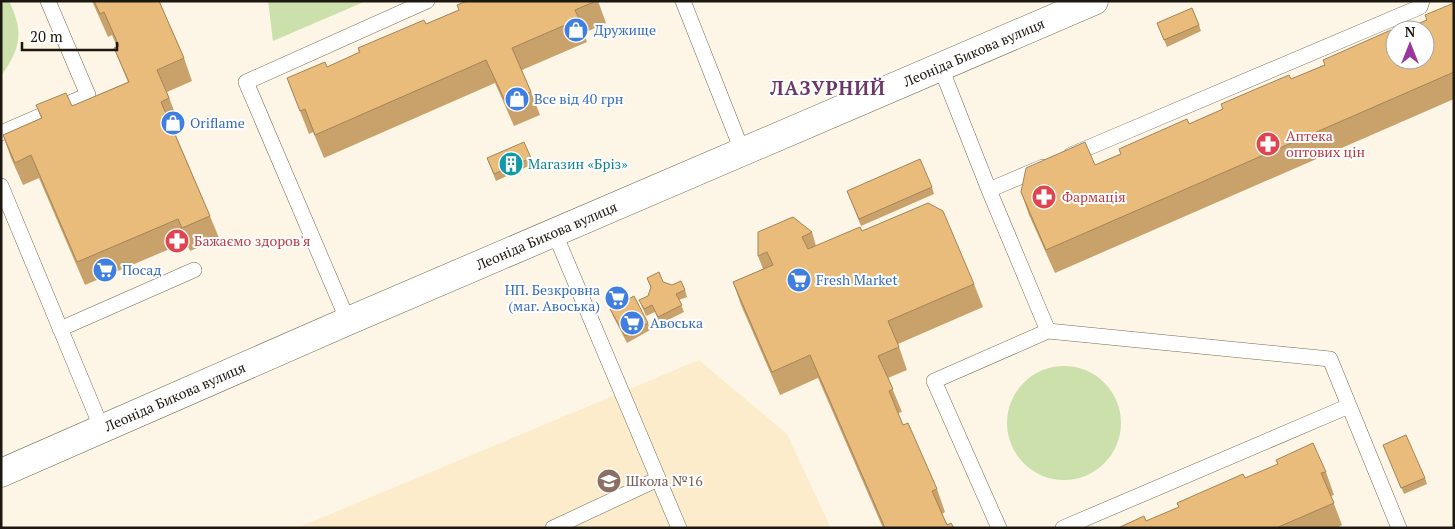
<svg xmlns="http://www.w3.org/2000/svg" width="1455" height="529" font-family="'PT Serif',serif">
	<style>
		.built { fill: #fceccc }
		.green { fill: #cbe0ab }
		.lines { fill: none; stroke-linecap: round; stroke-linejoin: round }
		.lane-casing { stroke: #766c56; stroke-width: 16 }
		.secondary-casing { stroke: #766c56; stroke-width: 29 }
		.lane { stroke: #fff; stroke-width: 15 }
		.secondary { stroke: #fff; stroke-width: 28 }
		.wall { fill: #c9a26b }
		.building { fill: #eabc7c; stroke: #a48457 }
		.labels { text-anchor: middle; stroke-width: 4; stroke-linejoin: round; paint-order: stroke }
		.shop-label { font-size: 14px; fill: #366cbe; stroke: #fff; text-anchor: start }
		.street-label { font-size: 14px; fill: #1d180f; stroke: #fff }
		.health-label { font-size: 14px; fill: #be3a42; stroke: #fff; text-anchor: start }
		.culture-label { font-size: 14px; fill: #0d838f; stroke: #fff; text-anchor: start }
		.education-label { font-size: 14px; fill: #785e54; stroke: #fff; text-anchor: start }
		.district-label { font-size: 19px; font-weight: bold; letter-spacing: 1px; fill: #6a3768; stroke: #fff }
	</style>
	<rect width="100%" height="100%" fill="#fdf6e6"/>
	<!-- built -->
	<path class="built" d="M699,360l88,74 44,94h-534z"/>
	<!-- green -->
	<path class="green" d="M1,1h8c15,31 12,47 -8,75z
		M268,1h98l-93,40z
		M1007 423a57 57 0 1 1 114 0a57 57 0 1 1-114 0Z"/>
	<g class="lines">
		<defs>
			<path id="lane" d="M683,1l60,152
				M941,68l48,122 59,141 282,28 69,169
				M1,133l87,-38 -40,-94
				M1071,155l349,-148 2,-6
				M1,186l101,243
				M989,190l54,-23
				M555,234l124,294
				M348,321l-102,-239 181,-81
				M60,329l134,-59
				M553,528l105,-49
				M999,528l-65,-147 114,-50
				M1063,528l286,-122"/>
			<g id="secondary">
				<path id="s1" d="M1,473l347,-152 746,-320"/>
			</g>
		</defs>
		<!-- lane casing -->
		<use href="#lane" class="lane-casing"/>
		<!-- secondary casing -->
		<use href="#secondary" class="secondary-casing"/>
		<!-- lane -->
		<use href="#lane" class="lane"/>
		<!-- secondary -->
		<use href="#secondary" class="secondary"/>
	</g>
	<!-- wall -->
	<path class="wall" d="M92,1h67l25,57 8,23 -25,11 11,29 -7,3 39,92 9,22 -29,13 -4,-9 -101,43 -46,-107 -16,7 -12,-27 -8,-23 38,-17 -5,-13 36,1 56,-24 -14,-34 3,-1 -5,-12 -4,2z
		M467,1h131l8,22 -22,10 3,9 -65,28 9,22 9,23 -26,11 -19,-43 -171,75 -11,-26 -4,2 -22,-56 40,-11 32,-14 -1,-5 68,-24 33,-14z
		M1454,3v96l-399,174 -26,-58 -8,-23 74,-27 94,-41 238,-104z
		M1157,23l42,2 2,6 -34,16z
		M487,158h44l2,6 -37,17z
		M932,187l2,7 -73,32 -14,-35z
		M862,231l112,53 9,23 -85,37 9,26 -19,8 14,34 -4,1 5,12 34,64 8,23 -3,2 5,11 7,3h-71l-65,-150 -38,17 -39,-90 -8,-23 30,-13 -5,-13 54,-24 4,14z
		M647,278l16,4 22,8 2,7 -8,3 5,12 -24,12 -5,-12 -9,4 -7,-16 9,-4 3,-8z
		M610,309l38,14 2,7 -23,13 -14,-27z
		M1383,445l42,33 2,6 -23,10z
		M1326,472l8,23 -3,1 11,29 -5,3h-219l28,-7 33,-14 -2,-4 68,-25z"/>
	<!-- building -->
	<path class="building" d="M94,1h65l25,57 -27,12 12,28 -8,4 49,114 -28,12 -4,-9 -101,43 -46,-107 -16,8 -12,-28 39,-17 -6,-13 30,-12 6,13 57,-24 -15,-34 5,-2 -15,-34 -4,2z
		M467,1h129l-21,9 4,9 -67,29 19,44 -25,11 -20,-43 -171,75 -10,-26 -5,2 -13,-33 38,-16 2,5 33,-15 -2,-4 66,-28 2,4 33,-14 -2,-5z
		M1454,3v69l-408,178 -25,-58 5,-24 59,-26 10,23 26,-11 -2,-5 68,-30 2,5 34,-15 -2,-5 68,-29 2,4 34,-14 -2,-5 68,-30 2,4h2v26h30v-30h-22l24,-10 -2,-5z
		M1192,8l7,17 -35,15 -7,-17z
		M524,142l7,16 -37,16 -7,-16z
		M920,159l12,28 -73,32 -12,-28z
		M928,203l15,8 31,73 -86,37 11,26 -21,9 15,33 -4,2 14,34 5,-2 29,66 -5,2 15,34 4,-2 3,5h-69l-75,-173 -38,17 -39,-90 40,-17 -6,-13 -9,4v-24l35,-15 19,15 -10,5 6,12 52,-22 2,4z
		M659,272l4,10 9,3 9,-4 4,9 -9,4 6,11 -24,12 -6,-12 -8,4 -5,-9 9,-4 3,-9 -4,-9z
		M634,296l14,27 -23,13 -15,-27z
		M1406,435l19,43 -24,10 -18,-43z
		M1313,443l13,29 -5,1 13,30 -58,25h-158l26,-12 2,5 33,-14 -2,-4 66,-29 2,4 33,-14 -2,-4z"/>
	<!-- icons -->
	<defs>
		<symbol id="shop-disc" viewBox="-11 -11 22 22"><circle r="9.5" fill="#3f7fe0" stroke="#fff"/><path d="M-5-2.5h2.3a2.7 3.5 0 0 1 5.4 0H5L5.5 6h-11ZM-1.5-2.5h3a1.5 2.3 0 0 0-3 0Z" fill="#fff"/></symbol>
		<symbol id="pharmacy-disc" viewBox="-11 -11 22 22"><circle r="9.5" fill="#e0444e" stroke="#fff"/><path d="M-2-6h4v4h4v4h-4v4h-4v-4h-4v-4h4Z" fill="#fff"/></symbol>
		<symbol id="building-disc" viewBox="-11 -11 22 22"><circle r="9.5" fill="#0f9aa8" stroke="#fff"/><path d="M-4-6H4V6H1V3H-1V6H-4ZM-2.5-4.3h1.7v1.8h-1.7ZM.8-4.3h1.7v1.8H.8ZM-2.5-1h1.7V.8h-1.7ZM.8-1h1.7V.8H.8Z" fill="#fff"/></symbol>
		<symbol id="supermarket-disc" viewBox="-11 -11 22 22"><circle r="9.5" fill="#3f7fe0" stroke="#fff"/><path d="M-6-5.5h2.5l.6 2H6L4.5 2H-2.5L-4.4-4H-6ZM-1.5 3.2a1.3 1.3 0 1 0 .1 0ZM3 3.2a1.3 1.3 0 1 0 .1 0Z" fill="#fff"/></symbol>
		<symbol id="school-disc" viewBox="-11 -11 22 22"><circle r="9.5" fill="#8d6e63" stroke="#fff"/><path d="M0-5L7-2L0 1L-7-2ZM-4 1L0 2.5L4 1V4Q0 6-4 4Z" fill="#fff"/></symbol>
	</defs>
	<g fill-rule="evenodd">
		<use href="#shop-disc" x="562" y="16" width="28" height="28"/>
		<use href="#shop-disc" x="503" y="85" width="28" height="28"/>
		<use href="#shop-disc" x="159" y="109" width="28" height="28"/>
		<use href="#pharmacy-disc" x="1254" y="130" width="28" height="28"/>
		<use href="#building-disc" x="497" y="150" width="28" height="28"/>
		<use href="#pharmacy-disc" x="1030" y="183" width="28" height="28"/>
		<use href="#pharmacy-disc" x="163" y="227" width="28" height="28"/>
		<use href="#supermarket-disc" x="91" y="256" width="28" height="28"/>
		<use href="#supermarket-disc" x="785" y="266" width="28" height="28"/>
		<use href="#supermarket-disc" x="603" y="284" width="28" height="28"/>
		<use href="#supermarket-disc" x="618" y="309" width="28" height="28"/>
		<use href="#school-disc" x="595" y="467" width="28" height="28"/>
	</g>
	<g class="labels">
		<!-- shop labels -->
		<g class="shop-label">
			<text x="594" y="35">Дружище</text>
			<text x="534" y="104">Все від 40 грн</text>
			<text x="190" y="128">Oriflame</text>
			<text x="122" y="275">Посад</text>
			<text x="816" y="285">Fresh Market</text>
			<text x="600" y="295" text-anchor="end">НП. Безкровна<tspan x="600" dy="16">(маг. Авоська)</tspan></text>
			<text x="650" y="328">Авоська</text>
		</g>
		<!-- street labels -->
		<g class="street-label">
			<text dy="5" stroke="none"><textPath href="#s1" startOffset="1060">Леоніда Бикова вулиця</textPath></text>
			<text dy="5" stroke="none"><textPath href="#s1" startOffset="595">Леоніда Бикова вулиця</textPath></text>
			<text dy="5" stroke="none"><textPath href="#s1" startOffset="190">Леоніда Бикова вулиця</textPath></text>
		</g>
		<!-- health labels -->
		<g class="health-label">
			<text x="1286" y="141">Аптека<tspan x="1286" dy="16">оптових цін</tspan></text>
			<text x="1062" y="202">Фармація</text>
			<text x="194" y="246">Бажаємо здоров'я</text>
		</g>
		<!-- culture labels -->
		<g class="culture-label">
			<text x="528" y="169">Магазин «Бріз»</text>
		</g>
		<!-- education labels -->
		<g class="education-label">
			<text x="626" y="486">Школа №16</text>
		</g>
		<!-- district labels -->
		<g class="district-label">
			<text x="828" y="95">ЛАЗУРНИЙ</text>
		</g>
	</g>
	<!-- border -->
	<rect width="1455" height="529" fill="none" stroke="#1d180f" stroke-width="5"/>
	<!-- north arrow -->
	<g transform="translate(1410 45)"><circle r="24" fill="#ffffff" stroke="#a5a39f"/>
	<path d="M0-4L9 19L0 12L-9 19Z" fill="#9c369a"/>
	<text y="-8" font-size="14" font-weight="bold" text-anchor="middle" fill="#1d180f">N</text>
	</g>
	<!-- scale -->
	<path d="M22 42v8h95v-8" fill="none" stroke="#1d180f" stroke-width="2.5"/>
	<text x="30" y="42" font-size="15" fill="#1d180f" stroke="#ffffff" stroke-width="4" paint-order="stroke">20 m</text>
</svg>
